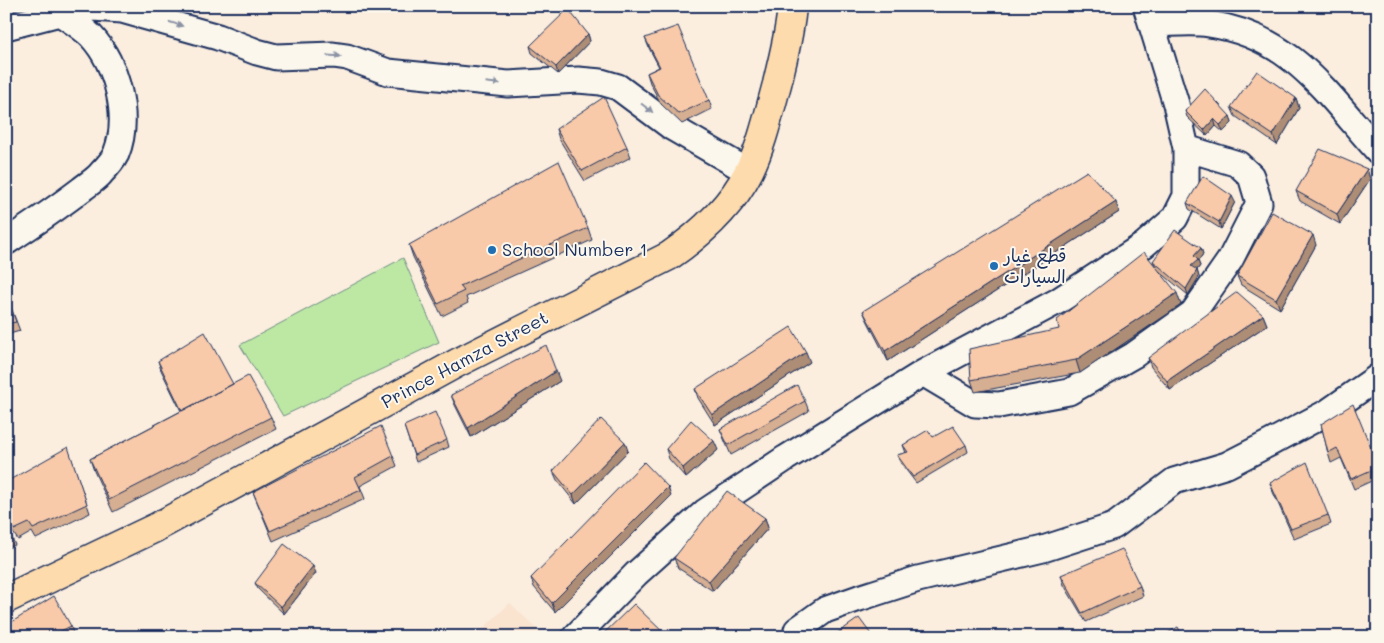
<svg xmlns="http://www.w3.org/2000/svg" width="1384" height="643" font-family="Mali,'Playpen Sans Arabic',sans-serif">
	<style>
		.built { fill: #fae3cf }
		.green { fill: #bde8a4; stroke: #6c8c81 }
		.lines { fill: none; stroke-linecap: round; stroke-linejoin: round }
		.minor-casing { stroke: #1b2f5e; stroke-width: 29 }
		.major-casing { stroke: #1b2f5e; stroke-width: 31 }
		.minor { stroke: #fbf7ec; stroke-width: 25 }
		.major { stroke: #fedbac; stroke-width: 28 }
		.wall { fill: #d6ae91; stroke: #1b2f5e }
		.shaded-wall { fill: #ae8d76; stroke: #1b2f5e }
		.building { fill: #f9caa9; stroke: #1b2f5e }
		.oneway { fill: #8b93a5 }
		.poi-dot { fill: #1f6fb2; stroke: #fbf7ec; stroke-width: 2 }
		.labels { text-anchor: middle; stroke-width: 4; stroke-linejoin: round; paint-order: stroke }
		.poi-label { font-size: 18px; fill: #1b2f5e; stroke: #fbf7ec; text-anchor: start }
		.street-label { font-size: 18px; fill: #1b2f5e; stroke: #fbf7ec }
	</style>
	<rect width="100%" height="100%" fill="#fbeedf"/>
	<filter id="ink" filterUnits="userSpaceOnUse"><feTurbulence type="fractalNoise" baseFrequency=".02" numOctaves="2"/><feDisplacementMap in="SourceGraphic" scale="10" xChannelSelector="R" yChannelSelector="G"/><feConvolveMatrix kernelMatrix="1 2 1 2 8 2 1 2 1" color-interpolation-filters="sRGB"/></filter>
	<g filter="url(#ink)">
		<!-- built -->
		<path class="built" d="M510,603l30,29 -6,5h-60z"/>
		<!-- green -->
		<path class="green" d="M403,258l36,84 -156,74 -43,-71z"/>
		<g class="lines">
			<defs>
				<path id="minor" d="M55,6l5,7 33,-5 29,2 96,27 39,15 19,5 57,-2 14,2 41,15 120,12 70,-4 23,2 17,5 55,41 76,44
					M1152,24c18,0 39,-3 57,0 83,12 117,69 169,127
					M6,27l54,-14c10,7 22,14 31,23 26,28 40,81 25,118 -3,6 -9,13 -14,18 -5,7 -14,12 -20,17 -25,19 -50,36 -76,53
					M923,373l52,31 24,1 70,-13 65,-37 59,-42 37,-53 29,-57 -8,-27 -13,-12 -52,-16
					M797,630l28,-20 34,-12 59,-19 125,-30 71,-23 60,-45 53,-16 43,-22 58,-31 50,-35
					M575,637l61,-63 69,-62 81,-54 137,-85 135,-72 86,-56 31,-27 11,-22v-48l-10,-44 -30,-98"/>
				<path id="major" d="M6,599l149,-71 302,-165 212,-107c32,-22 62,-49 80,-85 13,-26 20,-58 28,-87 6,-26 13,-51 15,-78"/>
			</defs>
			<!-- minor casing -->
			<use href="#minor" class="minor-casing"/>
			<!-- major casing -->
			<use href="#major" class="major-casing"/>
			<!-- minor -->
			<use href="#minor" class="minor"/>
			<!-- major -->
			<use href="#major" class="major"/>
		</g>
		<!-- wall -->
		<path class="wall" d="M588,34l2,7 -32,33 -26,-21 -2,-7z
			M645,38l64,62 3,9 -30,15 -21,-20 -11,-21 -3,-10 12,-6 -10,-19z
			M1296,98l3,10 -22,37 -42,-29 -4,-9z
			M1185,111l45,5 2,7 -9,9 -7,-6 -9,10 -20,-19z
			M556,129l71,18 4,10 -46,24 -26,-42z
			M1367,169l3,10 -30,45 -40,-23 -4,-10z
			M1235,202l-14,27 -32,-20 -2,-6z
			M1119,212l-231,149 -21,-41 -4,-9z
			M588,228l4,12 -126,57 2,6 -26,13 -29,-59 -4,-12z
			M1316,245l-36,64 -39,-24 -4,-9z
			M1201,248l2,6 -5,7 2,5 -3,4 2,7 -11,18 -29,-24 22,34 -101,68 -105,19 -4,-12 88,-51 96,-64 -2,-4z
			M6,294l14,37 -14,4z
			M1263,315l4,10 -97,65 -19,-23 -3,-9z
			M158,361l75,23 38,33 5,12 -163,83 -19,-41 -4,-12 91,-48 -20,-41z
			M810,362l-95,63 -17,-27 -3,-9z
			M560,381l-89,56 -16,-32 -4,-10z
			M805,401l4,10 -78,44 -7,-16 -4,-10z
			M1321,424l57,41v13l-24,11 -13,-31 -10,5 -3,-10z
			M404,426l43,14 2,7 -33,15z
			M933,437l33,8 2,7 -52,31 -16,-21 -3,-7 9,-2 -3,-8z
			M666,449l52,1 -32,28 -17,-19z
			M628,451l-52,53 -19,-24 -4,-9z
			M393,456l4,10 -37,20 5,13 -92,42 -20,-49z
			M71,457l19,56 -54,26 -4,-7 -14,8 -12,-18v-40z
			M1270,483l58,32 3,9 -37,15 -21,-47z
			M671,496l-116,116 -21,-25 -3,-9z
			M765,518l3,10 -55,63 -35,-23 -4,-10z
			M6,524l9,21 -9,4z
			M316,573l-32,41 -26,-25 -3,-6z
			M1061,575l79,11 3,10 -57,26 -22,-37z
			M7,625l64,1 2,7 -7,4h-54z"/>
		<!-- shaded-wall -->
		<path class="shaded-wall" d="M588,34l2,7 -32,33 -2,-7z
			M1296,98l3,10 -22,37 -4,-10z
			M1230,116l2,7 -9,9 -3,-7z
			M1214,119l2,7 -9,10 -3,-6z
			M1367,169l3,10 -30,45 -3,-10z
			M1232,196l3,6 -14,27 -2,-7z
			M1116,202l3,10 -231,149 -3,-10z
			M1313,235l3,10 -36,64 -4,-10z
			M1201,248l2,6 -5,7 2,5 -6,7 -3,-7 3,-10z
			M1197,270l2,7 -11,18 -2,-6z
			M1177,293l4,12 -101,68 -4,-13z
			M1263,315l4,10 -97,65 -3,-9z
			M806,352l4,10 -95,63 -3,-10z
			M556,371l4,10 -89,56 -3,-9z
			M714,441l4,9 -32,28 -3,-10z
			M625,442l3,9 -52,53 -3,-9z
			M668,487l3,9 -116,116 -3,-9z
			M765,518l3,10 -55,63 -4,-10z
			M313,566l3,7 -32,41 -3,-7z"/>
		<!-- building -->
		<path class="building" d="M568,9l20,25 -32,33 -26,-21z
			M678,26l31,74 -30,14 -21,-19 -11,-22 13,-6 -15,-29z
			M1257,71l39,27 -23,37 -42,-28z
			M1205,89l25,27 -10,9 -6,-6 -10,11 -19,-19z
			M604,97l23,50 -45,24 -26,-42z
			M1320,149l47,20 -30,45 -41,-23z
			M559,161l29,67 -128,58 4,5 -26,13 -29,-59z
			M1087,171l29,31 -231,149 -22,-40z
			M1203,176l29,20 -13,26 -32,-19z
			M1272,212l41,23 -37,64 -39,-23z
			M1175,230l26,18 -7,8 4,4 -7,6 6,4 -11,19 -33,-28z
			M1144,252l33,41 -101,67 -105,20 -2,-31 90,-20 -2,-9z
			M1237,292l26,23 -96,66 -19,-23z
			M6,294l10,28 -10,2z
			M791,327l15,25 -94,63 -17,-26z
			M205,332l28,52 -51,27 -24,-50z
			M546,345l10,26 -88,57 -17,-33z
			M248,376l23,41 -162,83 -19,-41z
			M797,385l8,16 -77,44 -8,-16z
			M1353,404l25,61v2l-27,12 -14,-31 -9,5 -7,-29z
			M435,412l12,28 -33,15 -10,-29z
			M601,419l24,23 -52,53 -20,-24z
			M691,420l23,21 -31,27 -17,-19z
			M381,426l12,30 -38,21 6,13 -91,41 -17,-39z
			M953,426l13,19 -53,32 -16,-22 11,-3 -5,-7 25,-15 5,7z
			M68,447l19,57 -54,25 -4,-6 -15,7 -8,-12v-36z
			M644,462l24,25 -116,116 -21,-25z
			M1307,462l21,53 -37,14 -21,-46z
			M727,491l38,27 -56,63 -35,-23z
			M6,524l6,12 -6,2z
			M284,544l29,22 -32,41 -26,-24z
			M1122,549l18,37 -58,27 -21,-38z
			M54,596l17,30 -22,11h-37l-5,-12z
			M634,604l34,33h-68z
			M859,618l14,19h-41z
			M1178,627l5,10h-22z"/>
		<!-- one-way arrows -->
		<defs><path id="oneway-solid" d="M-6-.8H1V-3.2L6.5 0L1 3.2V.8H-6Z" transform="scale(1.25)"/></defs>
		<g class="oneway">
			<use href="#oneway-solid" transform="translate(176 24) rotate(17)"/>
			<use href="#oneway-solid" transform="translate(334 56) rotate(3)"/>
			<use href="#oneway-solid" transform="translate(493 83) rotate(6)"/>
			<use href="#oneway-solid" transform="translate(647 108) rotate(37)"/>
		</g>
	</g>
	<!-- markers -->
	<g class="poi-dot">
		<circle cx="492" cy="250" r="5"/>
		<circle cx="994" cy="266" r="5"/>
	</g>
	<g class="labels">
		<!-- poi labels -->
		<g class="poi-label">
			<text x="502" y="256">School Number 1</text>
			<text x="1004" y="262">قطع غيار<tspan x="1004" dy="21">السيارات</tspan></text>
		</g>
		<!-- street labels -->
		<g class="street-label">
			<text transform="translate(465 360) rotate(-28)" y="6">Prince Hamza Street</text>
		</g>
	</g>
	<!-- margin -->
	<rect width="1384" height="643" fill="none" stroke="#fbf7ec" stroke-width="25"/>
	<rect x="12" y="12" width="1359" height="618" fill="none" stroke="#1b2f5e" stroke-width="2" filter="url(#ink)"/>
</svg>
